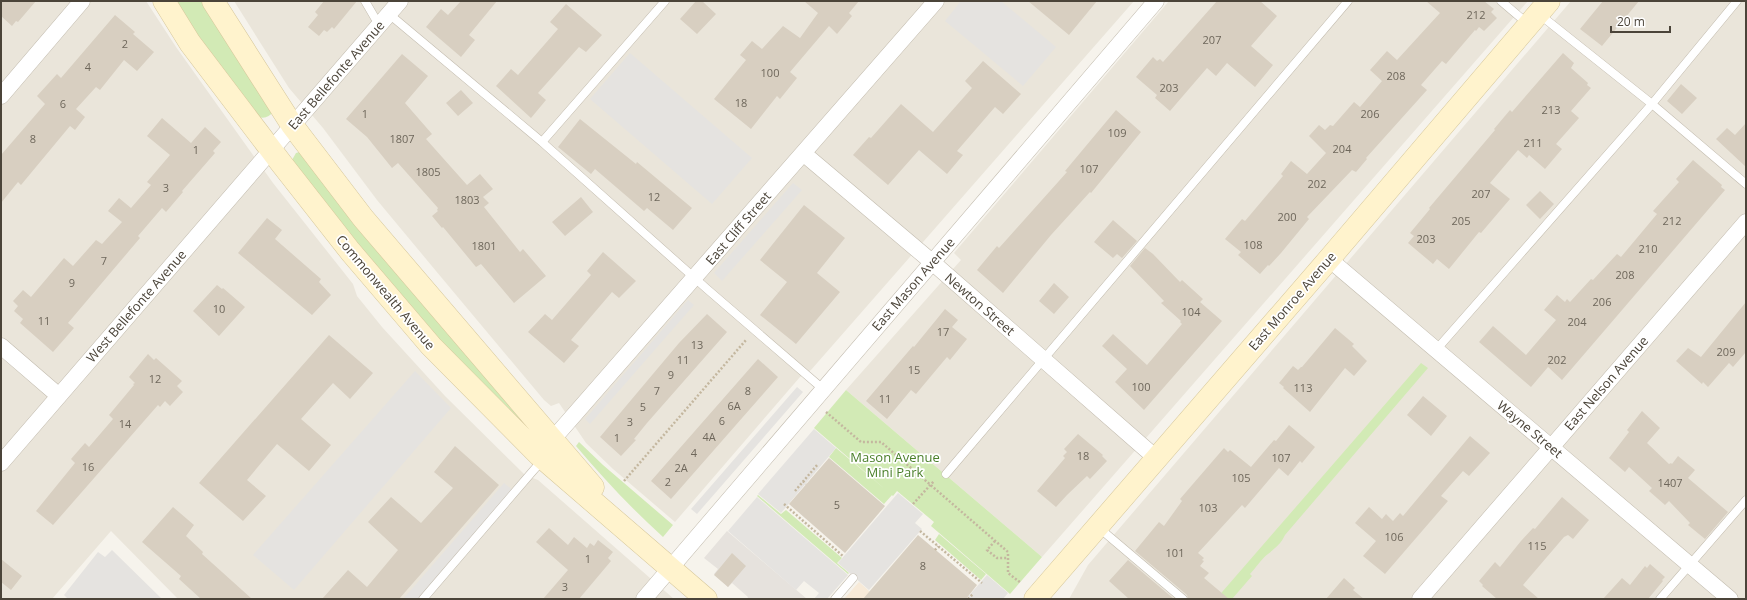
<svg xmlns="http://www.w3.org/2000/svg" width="1747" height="600" font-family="'Open Sans',sans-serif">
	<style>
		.residential { fill: #eae5da }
		.commercial { fill: #f7ead8 }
		.industrial { fill: #e6e2dd }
		.green { fill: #d2eab5 }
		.parking { fill: #e5e3e0 }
		.building { fill: #d8cfc1 }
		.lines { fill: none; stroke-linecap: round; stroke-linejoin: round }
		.lane-casing { stroke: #c2bbae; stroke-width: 9 }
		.street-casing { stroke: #c2bbae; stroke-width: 17 }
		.secondary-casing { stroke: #d6c79b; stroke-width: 23 }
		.path { stroke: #c4b79f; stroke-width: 2.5; stroke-dasharray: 2 2; stroke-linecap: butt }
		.lane { stroke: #fff; stroke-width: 8 }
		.street { stroke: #fff; stroke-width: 16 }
		.secondary { stroke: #fff3cd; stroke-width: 22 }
		.labels { text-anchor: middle; stroke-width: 3.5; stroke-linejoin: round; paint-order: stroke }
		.number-label { font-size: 11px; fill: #6e675b }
		.street-label { font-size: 13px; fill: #4b4439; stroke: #fff }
		.park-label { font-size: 13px; fill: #4a7f2a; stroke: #fff }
	</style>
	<rect width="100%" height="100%" fill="#f6f3ec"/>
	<!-- residential -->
	<path class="residential" d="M1,1h145l30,46 97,136 80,101 4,12 25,31 63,69 80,79 13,5 136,119h-496l-67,-68 -59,68h-51z
		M234,1h900l-323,369 -11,7 -125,145 -62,-53 -27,-26 -27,-40 -8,3 -7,-6 -108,-129 -59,-71 -54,-72 -34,-40z
		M1169,1h359l-486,556 -196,-167 115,-130 -7,-7z
		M1571,1h175v598h-677l19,-34z"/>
	<!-- commercial -->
	<path class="commercial" d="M859,582l19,17h-34z"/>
	<!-- industrial -->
	<path class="industrial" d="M727,531l80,68h-60l1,-2 -16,-14 -4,4 -14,-13 4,-5 -14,-11z"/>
	<!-- green -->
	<path class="green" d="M172,1h36l66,110c-5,6 -9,8 -16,6z
		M303,151l228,274 -1,7 -123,-124 -115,-148 4,-7z
		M1421,363l7,5 -143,167c-4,9 -10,13 -17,19 -7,5 -12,14 -18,20l2,2 -20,23h-16z
		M846,390l196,167 -32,37 -79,-68 3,-4 -37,-31 -4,5 -79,-68z
		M579,442l24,23 70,60 -10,12c-32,-29 -60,-59 -87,-91z
		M836,448l56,47 -8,9 -55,-47z
		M758,495l23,19 5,-4 56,48 -5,5 12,10 -1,1 -91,-78z
		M939,534l47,40 -5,6 -46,-40z"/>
	<!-- parking -->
	<path class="parking" d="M961,1h40l55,46 -33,39 -78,-65z
		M630,53l122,105 -40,46 -122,-105z
		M793,183l9,7 -80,91 -8,-8z
		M688,300l6,5 -104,119 -5,-5z
		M415,371l36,37 -157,182 -41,-35z
		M797,387l6,5 -106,122 -6,-5z
		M814,429l22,19 -55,65 -23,-19z
		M504,483l12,10 -92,106h-21z
		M898,493l25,21 -8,9 7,6 -53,61 -31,-27z
		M757,497l91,78 -21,24h-13l5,-6 -15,-12 -8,9 -68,-59z
		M112,550l50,49h-94l-4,-4 34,-43 7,5z
		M987,575l21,18 -5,6h-37z"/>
	<!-- building -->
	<path class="building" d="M1,1h35l-18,21 -2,-1 -4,5 -11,-10z
		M324,1h33l-23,28 -2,-2 -5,5 -3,-2 -5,6 -11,-9 10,-12 -3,-3z
		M461,1h36l-28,34 6,5 -14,17 -35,-30 15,-18 7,6z
		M696,1h6l14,13 -19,20 -17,-15z
		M804,1h55l-10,12 3,3 -15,18 -8,-8 -39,46 7,6 -17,21 -3,-3 -26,33 -37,-30 32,-39 -6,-5 12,-14 10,8 21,-23 17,12 18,-25z
		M1028,1h69l-28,34z
		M1217,1h43l17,15 -26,30 22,19 -18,22 -28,-24 -11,13 -9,-8 -37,43 -15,-13 2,-3 -21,-18 17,-20 4,4 3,-2 3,3z
		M1426,1h58l10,8 -3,3 6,6 -13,13 -5,-4 -3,4 -1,-1 -29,34 -4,-3 -21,24 6,5 -61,68 1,1 -11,13 -4,-2 -45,47 2,2 -28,34 -12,13 -1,-1 -8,9 -22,-19 3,-3 -16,-13 17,-20 3,2 38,-45 -2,-2 10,-13 16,13 19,-21 -17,-17 10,-11 6,5 5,-5 3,1 21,-24 6,5 22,-26 -12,-11 17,-19 10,9 43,-47z
		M1603,1h36l-37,45 -22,-17z
		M566,4l36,31 -16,17 -7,-5 -41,46 8,7 -15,18 -35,-32 15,-17 7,6 40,-46 -8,-7z
		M115,15l20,17 -2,2 21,18 -17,19 -13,-11 -24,30 -4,-3 -20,22 9,8 -10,13 -5,-4 -49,59 -3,-3 -17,21v-48l44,-51 -8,-8 20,-22 4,4z
		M1563,53l11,10 -3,5 17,15 -1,2 4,3 -20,23 8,7 -23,26 6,5 -17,20 -16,-14 -2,3 -9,-8 -28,33 20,16 -29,34 -2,-1 -30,37 -12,-10 -4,5 -25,-21 6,-7 -4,-3 20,-24 -1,-1 66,-78 -1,-1 16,-19 2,2z
		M402,54l26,22 -23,27 27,31 -6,5 41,46 13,-11 13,15 -10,8 6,6 -5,4 36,45 3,-3 23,27 -32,27 -33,-39 -5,3 -33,-40 -1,1 -10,-12 6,-5 -1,-1 1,-2 -40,-45 -6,5 -25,-31 -21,-18z
		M983,61l38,33 -18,20 -8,-7 -38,44 6,4 -16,19 -28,-24 -31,35 -35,-30 16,-18 2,1 30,-34 32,28 39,-44 -7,-7z
		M1681,84l16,14 -15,16 -15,-13z
		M461,90l12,13 -15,13 -12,-13z
		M1116,110l25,22 -50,61 -1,-1 -39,43 -48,58 -26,-23 20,-24 2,2 68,-76 -2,-1z
		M162,118l29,25 14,-16 16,15 -8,9 2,2 -33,38 1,1 -17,20 -4,-4 -24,28 2,2 -72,85 6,5 -21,24 -33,-29 3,-4 -9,-8 4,-5 -5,-5 10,-11 8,7 33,-39 9,8 23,-26 6,4 20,-22 -14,-11 11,-13 12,10 20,-23 -4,-3 23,-27 -23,-19z
		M580,119l56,45 1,-2 55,46 -19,22 -26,-22 -3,3 -49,-42 -4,5 -33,-27z
		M1746,123v44l-30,-28 11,-11 8,7z
		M1693,160l29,25 -1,2 4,3 -163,190 -14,-13 -17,20 -52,-45 14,-16 33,29 30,-35 -12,-10 13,-15 8,7 2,-3 3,3 21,-23 2,1 24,-26 4,3 36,-43 -4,-3 26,-29 -3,-3z
		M1540,191l14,13 -14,15 -14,-14z
		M581,197l12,15 -28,24 -13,-14z
		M804,205l41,33 -28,35 23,19 -44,52 -36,-29 27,-33 -27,-22z
		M267,218l15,12 -7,9 46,40 -2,3 12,13 -19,20 -74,-62z
		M1113,220l24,21 -15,17 -5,-4 -4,4 -19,-16z
		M1145,248l8,6 27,28 2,-2 21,19 -3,3 22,19 -78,89 -29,-28 12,-13 -25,-23 11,-12 34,31 35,-41 -2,-2 1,-1 -20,-18 3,-2 -34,-35z
		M603,252l33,29 -17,17 -7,-6 -41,48 8,6 -15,17 -36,-31 17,-18 7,6 39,-45 -4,-4z
		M1054,283l15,14 -15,17 -15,-13z
		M217,285l5,4 1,-1 22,19 -26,29 -26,-25z
		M1746,302v50l-13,15 -4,-4 -21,24 -5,-5 -1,2 -26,-23 12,-13 13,9z
		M945,309l13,11 -6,7 15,12 -17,21 -3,-3 -31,37 -5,-4 -24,29 -21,-18 47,-55 1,1z
		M707,314l20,18 -80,91 -13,16 2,1 -15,16 -21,-19 79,-94z
		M1335,328l19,16 -2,2 15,15 -13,15 -9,-8 -35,44 -27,-24 1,-1 -5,-4 14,-17 5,4 3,-3h1z
		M329,335l44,38 -23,26 -17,-16 -32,36 30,26 -22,26 -32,-27 -30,36 19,16 -23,25 -44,-38z
		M148,354l6,6 2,-2 26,23 -5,5 6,6 -13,14 -5,-5 -5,6 -2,-2 -105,120 -17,-14 39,-48 -4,-4 14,-16 4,4 24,-28 -4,-4 25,-30 -1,-1 2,-1 -6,-6z
		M758,359l20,18 -107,122 -20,-18z
		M1423,396l24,20 -16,20 -24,-21z
		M1642,411l18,17 -13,15 22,21 2,-1 1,1 6,-8 17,14 -7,8 40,34 -23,27 -17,-14 2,-2 -21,-22 -4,4 -16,-14 3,-3 -23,-21 -4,5 -16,-14 20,-26 -2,-2z
		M1289,425l26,22 -13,16 -2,-2 -12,15 -9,-8 -34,40 -3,-3 -44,48 6,5 -2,2 2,1 -4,5 9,7 -5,5 25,21h-41l-1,-4 -52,-44 24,-29 5,4 18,-25 -2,-2 44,-51 4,4 2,-2 21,17 23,-27 2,1z
		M1078,434l25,21 -1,1 5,5 -17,18 -3,-3 -20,19 -11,12 -19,-16 28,-33 -2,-2 4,-4 -3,-3z
		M1470,436l20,17 -21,23 -6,-5 -22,25 7,5 -63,73 -22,-18 13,-15 -21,-18 14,-16 13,12 4,-5 7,7 7,-8 3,3z
		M455,446l44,39 -100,114h-77l26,-29 19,17 31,-37 -30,-28 23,-25 30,26 32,-35 -19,-16z
		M829,458l56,48 -40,47 -56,-49z
		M1562,497l27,23 -16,19 -5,-4 -4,2 -41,48 16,14h-42l-15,-13 1,-1 -4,-4 16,-19 5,5 21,-26 12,-13 2,1z
		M173,507l21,18 -8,11 17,16 -1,2 50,45h-51l-22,-20 2,-3 -39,-34z
		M549,528l19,17 6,-8 13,11 3,-5 4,3 4,-6 15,12 -5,6 3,3 -32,38h-36l25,-29 -32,-28z
		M918,535l59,50 -11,14h-103z
		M732,553l14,13 -18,21 -14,-12z
		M1,559l21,17 -11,14 -10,-8z
		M1128,560l46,39h-45l-20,-18z
		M1650,564l15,13 -3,3 1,1 -15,18h-45l19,-21 8,7 15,-19 2,2z
		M1344,578l11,10 -2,2 11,9h-38z"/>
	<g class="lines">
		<defs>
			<path id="lane" d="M365,1l14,24
				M1501,1l27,23
				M389,14l153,128 165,147 116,100
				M1539,14l113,90 94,80
				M542,142l123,-141
				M1436,350l216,-246 85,-103
				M946,474l402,-473
				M1098,527l85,72
				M423,599l109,-127 7,-8 1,-5
				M835,599l18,-21
				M1660,599l86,-99"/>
			<path id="street" d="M1,96l81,-95
				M803,153l129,109 224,196
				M1329,259l401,340
				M1,346l58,50
				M546,447l390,-446
				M1,463l399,-462
				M644,599l512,-598
				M1420,599l326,-377"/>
			<path id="secondary" d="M164,1l26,42 91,120 69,88 81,95 108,109 167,144
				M213,1l79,124 71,93 230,269
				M1035,599l294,-340 220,-258"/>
		</defs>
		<!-- lane casing -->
		<use href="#lane" class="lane-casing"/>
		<!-- street casing -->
		<use href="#street" class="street-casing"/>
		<!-- secondary casing -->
		<use href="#secondary" class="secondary-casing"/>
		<!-- path -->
		<path class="path" d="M826,412l35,30h20l127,110v21l13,10
			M624,481l122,-141
			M803,481l3,3
			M795,491l23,-27
			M784,504l60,53
			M913,504l21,-23
			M920,531l62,52
			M995,541l-8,9 10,8h11
			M935,550l3,-4
			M968,599l5,-5"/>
		<!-- lane -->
		<use href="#lane" class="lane"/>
		<!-- street -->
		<use href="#street" class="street"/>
		<!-- secondary -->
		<use href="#secondary" class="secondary"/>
	</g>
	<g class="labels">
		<!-- number labels -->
		<g class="number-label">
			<text x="1476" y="19">212</text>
			<text x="1212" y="44">207</text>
			<text x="125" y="48">2</text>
			<text x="88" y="71">4</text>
			<text x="770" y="77">100</text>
			<text x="1396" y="80">208</text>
			<text x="1169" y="92">203</text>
			<text x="741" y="107">18</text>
			<text x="63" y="108">6</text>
			<text x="1551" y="114">213</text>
			<text x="365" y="118">1</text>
			<text x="1370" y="118">206</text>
			<text x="1117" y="137">109</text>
			<text x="33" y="143">8</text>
			<text x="402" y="143">1807</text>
			<text x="1533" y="147">211</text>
			<text x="1342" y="153">204</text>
			<text x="196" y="154">1</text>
			<text x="1089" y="173">107</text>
			<text x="428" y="176">1805</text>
			<text x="1317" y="188">202</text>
			<text x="166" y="192">3</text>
			<text x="1481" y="198">207</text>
			<text x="654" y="201">12</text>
			<text x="467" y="204">1803</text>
			<text x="1287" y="221">200</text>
			<text x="1461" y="225">205</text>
			<text x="1672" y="225">212</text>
			<text x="1426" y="243">203</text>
			<text x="1253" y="249">108</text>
			<text x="484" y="250">1801</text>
			<text x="1648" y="253">210</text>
			<text x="104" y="265">7</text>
			<text x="1625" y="279">208</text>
			<text x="72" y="287">9</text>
			<text x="1602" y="306">206</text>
			<text x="219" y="313">10</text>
			<text x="1191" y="316">104</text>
			<text x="44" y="325">11</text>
			<text x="1577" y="326">204</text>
			<text x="943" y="336">17</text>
			<text x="697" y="349">13</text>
			<text x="1726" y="356">209</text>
			<text x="683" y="364">11</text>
			<text x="1557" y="364">202</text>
			<text x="914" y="374">15</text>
			<text x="671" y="379">9</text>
			<text x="155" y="383">12</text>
			<text x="1141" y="391">100</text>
			<text x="1303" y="392">113</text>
			<text x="657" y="395">7</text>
			<text x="748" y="395">8</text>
			<text x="885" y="403">11</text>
			<text x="734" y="410">6A</text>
			<text x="643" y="411">5</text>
			<text x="722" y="425">6</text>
			<text x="630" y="426">3</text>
			<text x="125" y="428">14</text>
			<text x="709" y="441">4A</text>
			<text x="617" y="442">1</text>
			<text x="694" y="457">4</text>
			<text x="1083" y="460">18</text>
			<text x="1281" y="462">107</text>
			<text x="88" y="471">16</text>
			<text x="681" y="472">2A</text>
			<text x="1241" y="482">105</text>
			<text x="668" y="486">2</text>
			<text x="1670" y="487">1407</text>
			<text x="837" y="509">5</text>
			<text x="1208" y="512">103</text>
			<text x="1394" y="541">106</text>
			<text x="1537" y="550">115</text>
			<text x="1175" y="557">101</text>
			<text x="588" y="563">1</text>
			<text x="923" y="570">8</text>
			<text x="565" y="591">3</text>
		</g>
		<!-- street labels -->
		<g class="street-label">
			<text transform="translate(336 75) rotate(-49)" y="5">East Bellefonte Avenue</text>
			<text transform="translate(738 228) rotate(-49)" y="5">East Cliff Street</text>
			<text transform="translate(913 284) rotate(-49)" y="5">East Mason Avenue</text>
			<text transform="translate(386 292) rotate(50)" y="5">Commonwealth Avenue</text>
			<text transform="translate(1292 301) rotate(-49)" y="5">East Monroe Avenue</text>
			<text transform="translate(980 304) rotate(41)" y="5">Newton Street</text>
			<text transform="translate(136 306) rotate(-49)" y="5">West Bellefonte Avenue</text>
			<text transform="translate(1606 383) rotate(-49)" y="5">East Nelson Avenue</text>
			<text transform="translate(1530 429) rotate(40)" y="5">Wayne Street</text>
		</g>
		<!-- park labels -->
		<g class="park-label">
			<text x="895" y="462">Mason Avenue<tspan x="895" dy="15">Mini Park</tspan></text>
		</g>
	</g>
	<!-- border -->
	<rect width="1747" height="600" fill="none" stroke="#4b4439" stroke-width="4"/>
	<!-- scale -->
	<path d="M1611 26v6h59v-6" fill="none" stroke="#4b4439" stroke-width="2"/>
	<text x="1617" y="26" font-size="12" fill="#4b4439" stroke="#ffffff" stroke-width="3" paint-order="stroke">20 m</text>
</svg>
